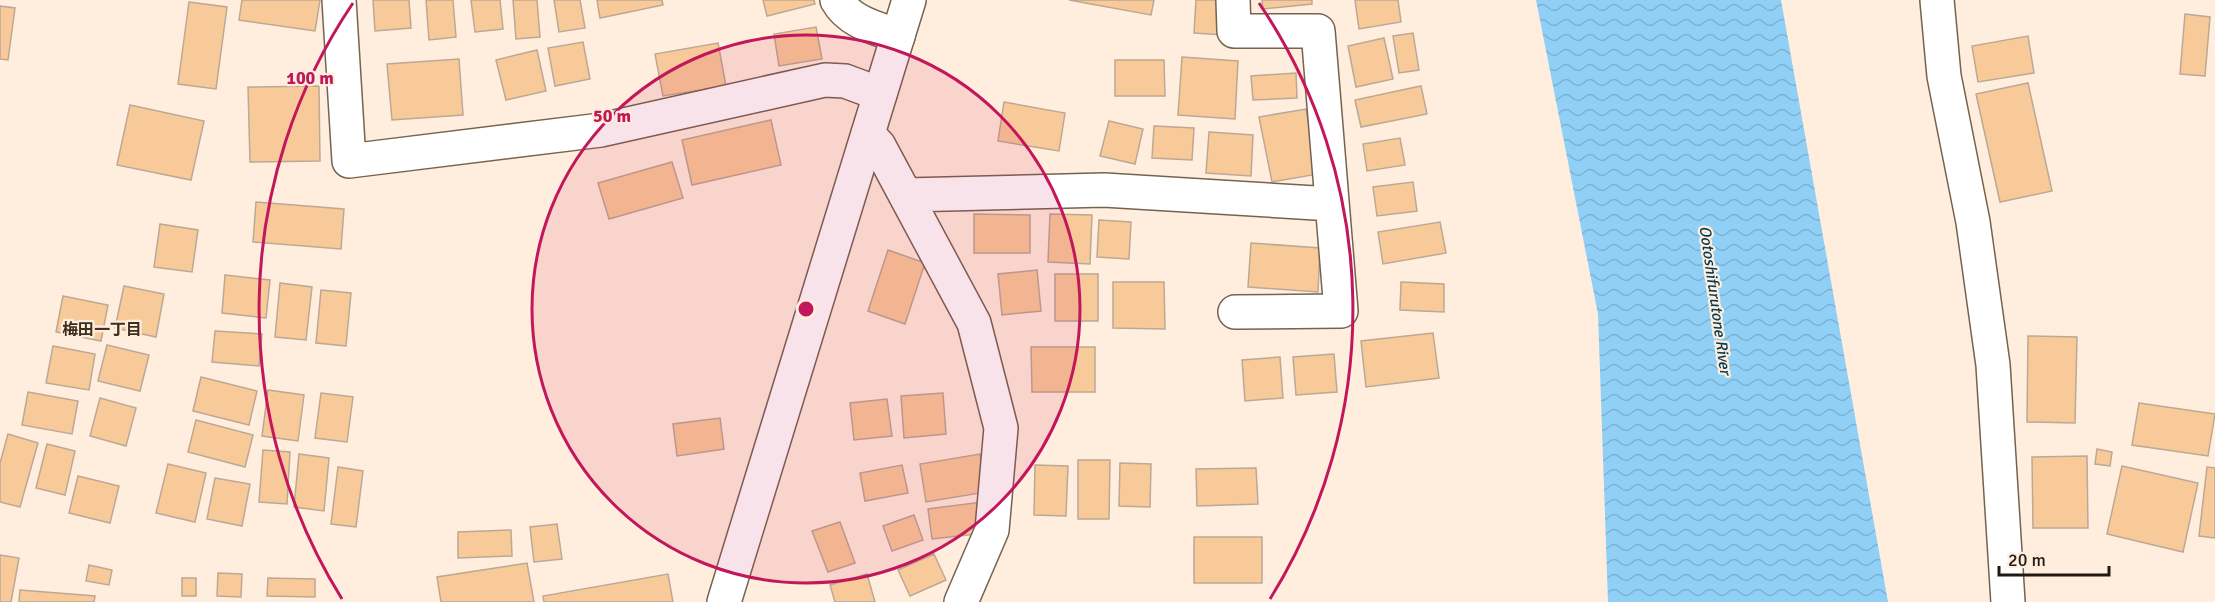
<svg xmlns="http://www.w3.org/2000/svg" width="2215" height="602" font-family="Signika,'Noto Sans JP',sans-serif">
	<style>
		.water { fill: url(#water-waves) }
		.building { fill: #f9ca99; stroke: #bca894; stroke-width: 1.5 }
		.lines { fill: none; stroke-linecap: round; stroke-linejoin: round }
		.minor-casing { stroke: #756351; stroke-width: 36 }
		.tertiary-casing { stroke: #756351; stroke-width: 36 }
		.minor { stroke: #fff; stroke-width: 33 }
		.tertiary { stroke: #fff; stroke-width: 33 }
		.ring { fill: none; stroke: #c2185b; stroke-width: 3 }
		.labels { text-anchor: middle; stroke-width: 4.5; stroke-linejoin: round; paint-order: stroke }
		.water-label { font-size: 16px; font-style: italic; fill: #013952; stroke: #fed }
		.neighbourhood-label { font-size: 16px; font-weight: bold; fill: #3e2e1d; stroke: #fed }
		.centre { fill: #c2185b; stroke: #fed; stroke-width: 3 }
		.ring-label { font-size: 18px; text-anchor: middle; font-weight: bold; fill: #c2185b; stroke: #fed; stroke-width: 4.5; stroke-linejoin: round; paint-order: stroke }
	</style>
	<defs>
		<pattern id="water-waves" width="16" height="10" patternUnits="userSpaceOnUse" patternTransform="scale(1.5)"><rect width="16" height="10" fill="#91d0f6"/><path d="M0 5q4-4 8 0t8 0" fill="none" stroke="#7db2d2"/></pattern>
	</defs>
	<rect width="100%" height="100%" fill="#fed"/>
	<!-- water -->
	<path class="water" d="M1536,0h245l107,602h-280l-10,-288z"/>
	<!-- building -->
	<path class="building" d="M242,0h78l-5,31 -76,-11z
		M373,0h36l2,28 -36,3z
		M426,0h27l3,37 -27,3z
		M471,0h29l3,29 -28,3z
		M513,0h24l3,37 -24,2z
		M554,0h26l5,28 -26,4z
		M597,0h65l1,5 -63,13z
		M763,0h51l1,4 -48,12z
		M1069,0h85l-3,15z
		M1196,0h31l-2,35 -31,-2z
		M1262,0h50v4l-49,5z
		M1355,0h43l3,22 -42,7z
		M189,2l38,5 -11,82 -38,-5z
		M0,6l15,2 -7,52 -8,-1z
		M2185,14l25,3 -5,59 -25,-2z
		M816,27l6,32 -43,7 -5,-32z
		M1413,33l6,37 -20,3 -6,-37z
		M2028,36l6,37 -56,9 -6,-36z
		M1384,38l9,41 -37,8 -8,-41z
		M583,42l7,37 -35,7 -7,-38z
		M718,43l8,43 -63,10 -8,-42z
		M537,50l9,41 -40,9 -10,-40z
		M1182,57l56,4 -3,58 -57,-4z
		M459,59l4,56 -71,5 -5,-56z
		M1115,60h49l1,36h-50z
		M1296,73l1,25 -44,2 -2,-24z
		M2028,83l24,108 -52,11 -24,-108z
		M319,86l1,75 -70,1 -2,-75z
		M1421,86l6,28 -66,13 -6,-27z
		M1004,102l61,11 -6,38 -61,-10z
		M130,105l74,16 -13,59 -74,-15z
		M1306,109l12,65 -46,8 -13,-65z
		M771,120l10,45 -89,20 -10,-45z
		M1109,121l34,8 -8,35 -35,-8z
		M1154,126l40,2 -2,32 -40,-2z
		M1209,132l44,3 -2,41 -45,-3z
		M1400,138l5,27 -38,6 -4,-27z
		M672,162l11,36 -74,21 -11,-36z
		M1413,182l4,29 -40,5 -4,-29z
		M256,202l88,7 -3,40 -88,-7z
		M974,214l56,1v38h-56z
		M1050,214l42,1 -2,49 -42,-2z
		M1099,220l32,2 -2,37 -32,-2z
		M1440,222l6,31 -63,11 -5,-32z
		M160,224l38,6 -6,42 -38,-5z
		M1251,243l69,5 -2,44 -70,-5z
		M888,250l37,13 -20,61 -37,-13z
		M1037,270l4,41 -39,4 -4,-41z
		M1055,274h43v47h-43z
		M225,275l45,5 -4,38 -44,-5z
		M1113,282h51l1,47 -52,-1z
		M1401,282l43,2v28l-44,-2z
		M280,283l32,4 -6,53 -31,-3z
		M124,286l40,8 -8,43 -41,-9z
		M321,290l30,3 -5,53 -30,-3z
		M63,296l45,9 -7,36 -45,-9z
		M215,331l47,3 -3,32 -47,-4z
		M1433,333l6,45 -73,9 -5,-46z
		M2028,336l49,1 -2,86 -48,-1z
		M107,345l42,10 -9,36 -42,-10z
		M53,346l42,8 -6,36 -43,-7z
		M1031,347h64v45h-63z
		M1334,354l3,38 -41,3 -3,-38z
		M1280,357l3,41 -38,3 -3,-41z
		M201,377l56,14 -8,34 -56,-14z
		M268,390l36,5 -6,46 -36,-5z
		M28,392l50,9 -6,33 -50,-9z
		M321,393l32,4 -6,45 -32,-4z
		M943,393l3,41 -42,4 -3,-42z
		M100,398l36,10 -10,38 -36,-10z
		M887,399l5,37 -38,4 -4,-37z
		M2139,403l76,11 -7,42 -76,-11z
		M720,418l4,31 -47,7 -4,-32z
		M196,420l57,15 -8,32 -57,-15z
		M8,434l30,9 -18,64 -20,-5v-39z
		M47,444l28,7 -10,44 -29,-7z
		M2097,449l15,3 -2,14 -15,-2z
		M263,450l27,2 -3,52 -28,-2z
		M299,454l30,4 -5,53 -30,-4z
		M980,454l6,38 -60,10 -6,-38z
		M2087,456l1,72h-55l-1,-71z
		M1078,460h32l-1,59h-31z
		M1120,463l31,1 -1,43 -31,-1z
		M168,464l38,9 -11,49 -39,-9z
		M902,465l6,28 -43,8 -5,-28z
		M1035,465l33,1 -2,50 -32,-1z
		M2122,466l76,17 -15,69 -76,-18z
		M338,467l25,4 -7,56 -25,-3z
		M2207,467l8,1v70l-16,-2z
		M1256,468l2,36 -61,2 -1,-37z
		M78,476l41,10 -9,37 -41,-10z
		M215,478l35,6 -8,42 -35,-7z
		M982,502l3,31 -53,6 -4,-30z
		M914,515l9,25 -31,11 -9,-25z
		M840,522l15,41 -27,9 -16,-41z
		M557,524l5,35 -28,3 -4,-35z
		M511,530l1,26 -54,2v-26z
		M1194,537h68v46h-68z
		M934,554l12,26 -36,16 -12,-26z
		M0,555l19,3 -8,44h-11z
		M527,563l7,39h-93l-4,-25z
		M89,565l23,5 -3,15 -23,-4z
		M218,573l24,1 -1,23 -24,-1z
		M668,574l5,28h-129l-1,-6z
		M867,574l8,28h-40l-5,-17z
		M182,578h14v18h-14z
		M268,578l47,1v18l-48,-1z
		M20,590l75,6 -1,6h-75z"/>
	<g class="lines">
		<defs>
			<path id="minor" d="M339,0l10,161 252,-31 224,-50 20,1 35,13
				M837,0c12,22 39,28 61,36
				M1233,0l1,31h84l23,280 -106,1
				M1937,0l7,76 29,146 20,143 15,237
				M868,134l11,12 95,177 27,105 -9,102 -31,72
				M906,195l198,-5 228,14"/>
			<path id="tertiary" d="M724,602l185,-602"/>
		</defs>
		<!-- minor casing -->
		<use href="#minor" class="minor-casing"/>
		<!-- tertiary casing -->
		<use href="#tertiary" class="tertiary-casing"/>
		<!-- minor -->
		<use href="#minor" class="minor"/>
		<!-- tertiary -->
		<use href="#tertiary" class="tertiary"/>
	</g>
	<!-- distance rings -->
	<circle cx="806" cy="309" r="274" fill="#c2185b" fill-opacity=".12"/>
	<g class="ring">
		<circle cx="806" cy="309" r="274"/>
		<path d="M342 599A547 547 0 0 1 353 3M1259 3A547 547 0 0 1 1270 599"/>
	</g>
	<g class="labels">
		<!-- water labels -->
		<g class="water-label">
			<text transform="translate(1716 300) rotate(82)" y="6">Ootoshifurutone River</text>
		</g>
		<!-- neighbourhood labels -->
		<g class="neighbourhood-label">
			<text x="102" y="335">梅田一丁目</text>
		</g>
	</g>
	<circle cx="806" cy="309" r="9" class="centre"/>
	<g class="ring-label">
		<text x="310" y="84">100 m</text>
		<text x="612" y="122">50 m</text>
	</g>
	<!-- scale -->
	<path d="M1999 566v9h110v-9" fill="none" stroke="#211a12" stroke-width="3"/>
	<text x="2008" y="566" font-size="18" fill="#211a12" stroke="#ffeedd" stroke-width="4.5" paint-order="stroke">20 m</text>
</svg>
